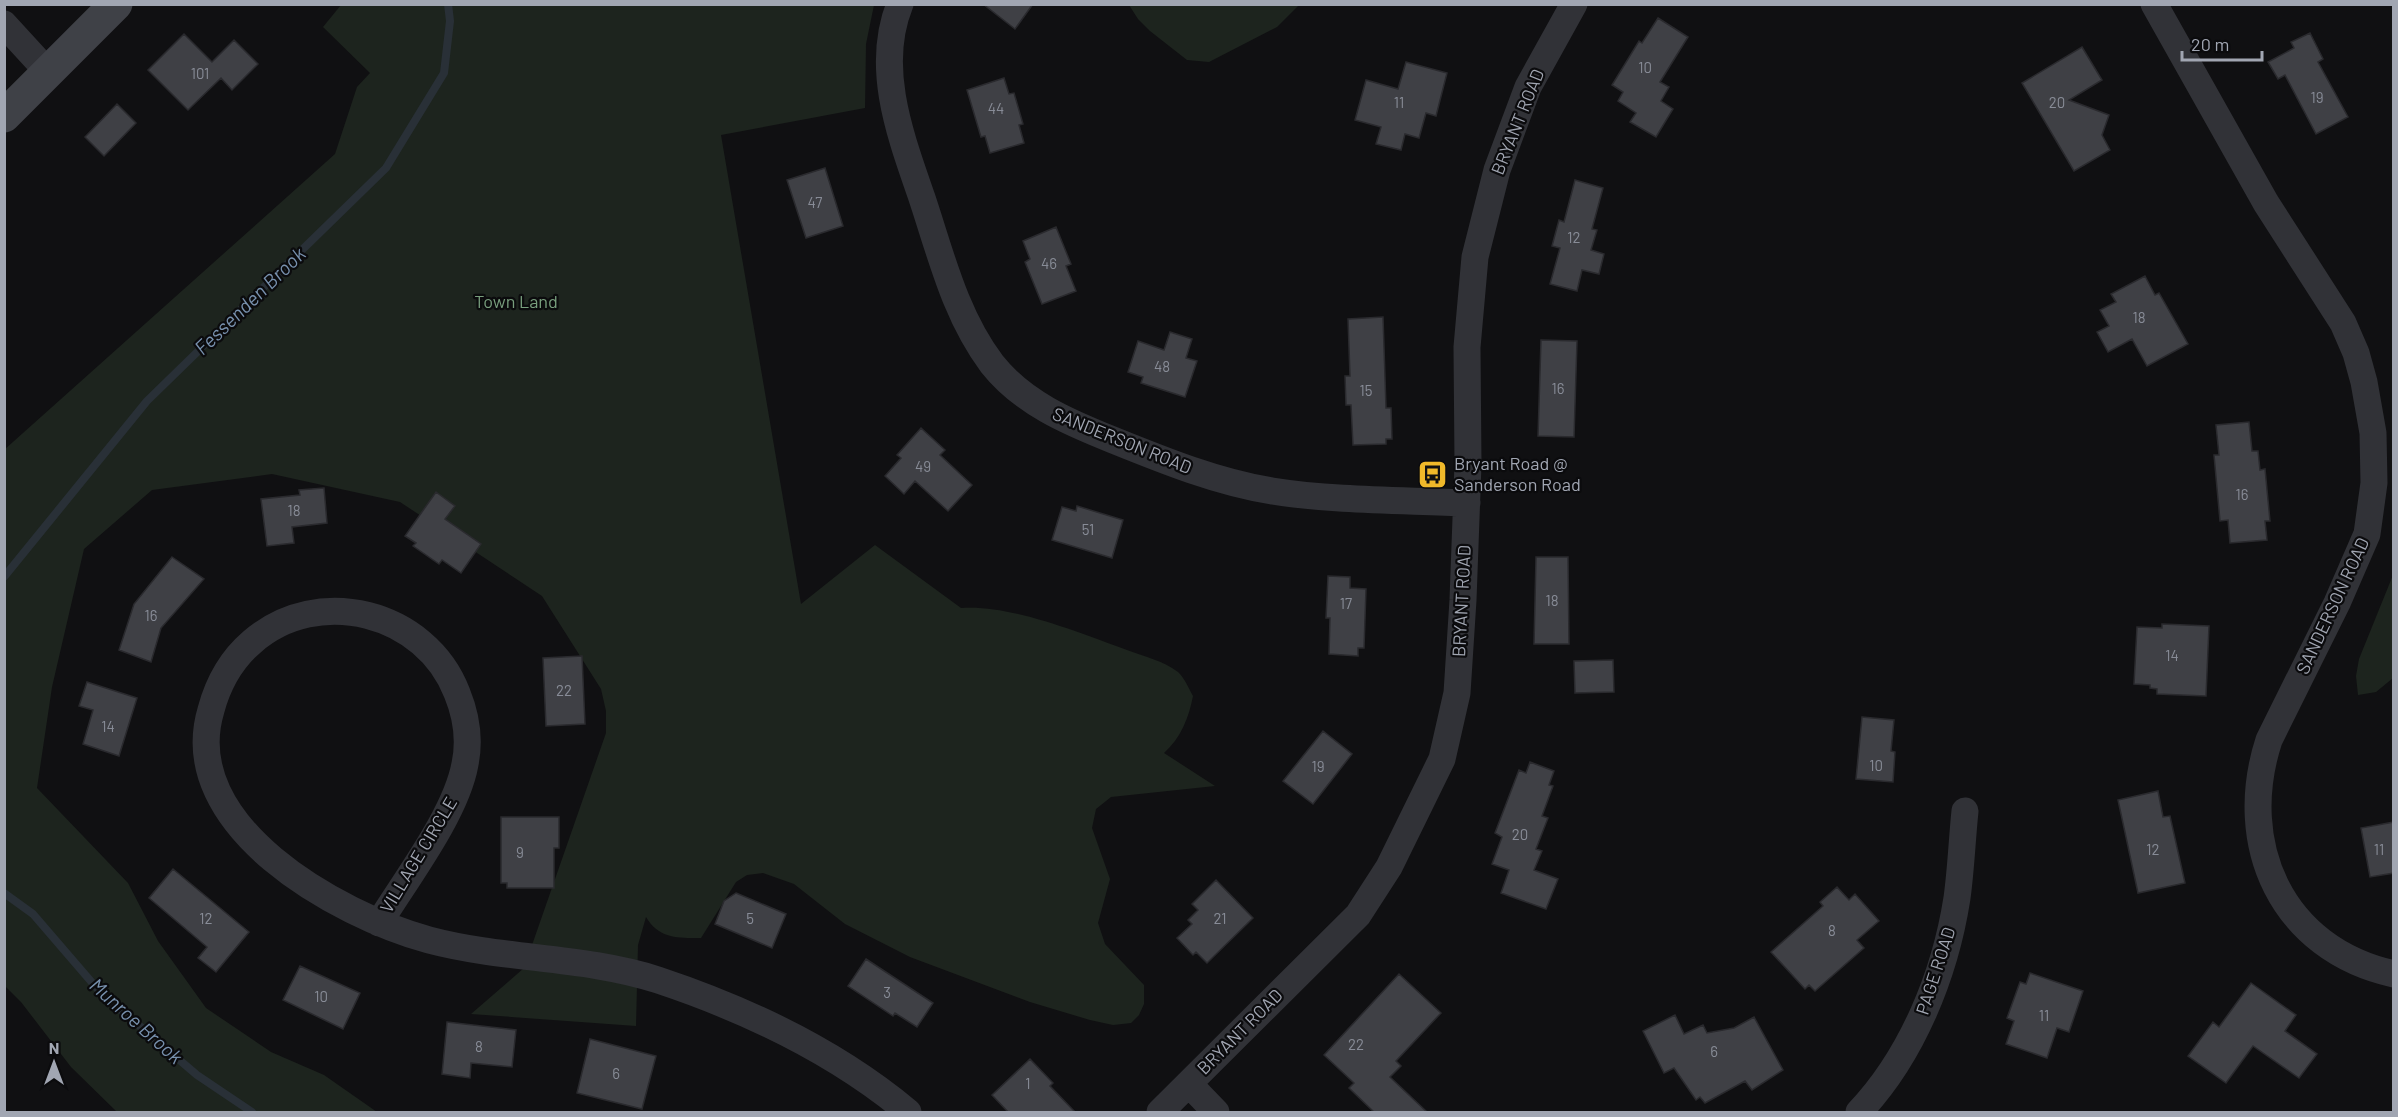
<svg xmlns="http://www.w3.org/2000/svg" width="2398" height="1117" font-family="Barlow,sans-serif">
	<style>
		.green { fill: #1d241e }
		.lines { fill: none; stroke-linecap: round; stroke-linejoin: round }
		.stream { stroke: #293037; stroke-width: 8 }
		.building { fill: #3f4045; stroke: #2a2a2e; stroke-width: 1.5 }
		.street { stroke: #313237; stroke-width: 27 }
		.secondary { stroke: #3f4147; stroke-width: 33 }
		.labels { text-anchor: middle; stroke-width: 4.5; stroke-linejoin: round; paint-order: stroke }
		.number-label { font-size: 15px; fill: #888c97 }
		.street-label { font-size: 18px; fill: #a1a6b2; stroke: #0b0b0d }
		.park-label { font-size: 18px; fill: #789e7d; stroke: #0b0b0d }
		.poi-label { font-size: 18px; fill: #a1a6b2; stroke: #0b0b0d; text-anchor: start }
		.water-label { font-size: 20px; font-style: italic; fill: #7891ae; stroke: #0b0b0d }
	</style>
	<rect width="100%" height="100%" fill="#101012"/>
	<!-- green -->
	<path class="green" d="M341,5h533l-8,39 -1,64 -144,27 80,469 74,-59 86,63c49,-4 119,25 166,42 16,6 37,11 51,22 6,5 11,17 15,24 -4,21 -12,42 -29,57l51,33 -104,11 -15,12 -4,19 18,51 -12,44 7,21 39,41v19l-5,11 -8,8 -18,2 -23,-5 -60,-18 -120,-45 -65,-33 -51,-40 -31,-11 -16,2 -11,7 -35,56c-23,0 -42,1 -55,-21l-8,28 -2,81 -165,-12 53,-46 82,-235v-22l-5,-22 -59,-93 -142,-94 -128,-28 -120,16 -68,59 -32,138 -15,101 91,95 30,58 48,67 65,44 53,23 53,37h-260l-46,-45 -50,-65 -16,-16 -1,-536 331,-296 22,-67 13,-14 -47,-46z
		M1129,5h170l-22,22 -68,35 -22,-2 -37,-29 -12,-12z
		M2393,575v103l-17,14 -18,3 -2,-19 3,-17z"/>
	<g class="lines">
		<!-- stream -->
		<path class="stream" d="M4,577l143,-176 239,-233 58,-95 6,-52 -2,-17
			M4,893l29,21 68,79 96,82 55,37"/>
	</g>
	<!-- building -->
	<path class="building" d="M983,4h50l-18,25z
		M1658,18l30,19 -28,45 9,5 -8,14 12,8 -17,28 -26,-15 6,-9 -18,-12 5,-9 -11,-7 27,-44 3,2z
		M2310,33l13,26 -5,3 30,55 -32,17 -31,-59 -7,4 -10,-17 26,-14 -3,-6z
		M184,34l28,28 22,-22 24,24 -26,26 -11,-12 -33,32 -40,-40z
		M2082,47l20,33 -33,20 40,15 -7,20 8,15 -36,21 -52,-88z
		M1406,62l41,11 -11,43 -10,-3 -7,25 -14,-4 -4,16 -25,-6 5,-17 -26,-7 11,-40 32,9z
		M1004,78l5,16 5,-1 9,31 -4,1 5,18 -34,10 -5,-17 -4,1 -14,-47z
		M117,104l19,19 -32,33 -19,-19z
		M825,168l18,58 -37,12 -19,-58z
		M1575,180l28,8 -11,41 5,1 -6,20 13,4 -5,20 -17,-4 -5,21 -27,-7 10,-36 -8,-2 7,-26 5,2z
		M1056,227l15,37 -5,2 10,25 -34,13 -17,-42 5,-3 -7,-18z
		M2145,276l10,19 4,-2 29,51 -41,22 -15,-27 -24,13 -11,-20 12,-6 -9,-16 16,-8 -5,-8z
		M1383,317l3,91h5l1,31h-6v5l-33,1 -2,-40h-5l-1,-29h5l-2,-57z
		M1170,332l22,7 -6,19 11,3 -12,36 -44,-14 2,-6 -15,-5 10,-31 26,9z
		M1541,340l36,1 -3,96 -36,-1z
		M2249,422l3,29h6l2,19 5,-1 5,52h-5l2,19 -37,3 -2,-23 -8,1 -6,-66h5l-3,-30z
		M921,428l24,22 -5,5 32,30 -24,26 -33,-30 -11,13 -19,-18 16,-18 -4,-3z
		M324,488l3,35 -35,4 2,16 -27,3 -6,-47 39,-4 -1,-5z
		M436,492l19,14 -10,13 36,25 -20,29 -19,-13 -3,4 -26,-18 3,-3 -11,-7z
		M1077,506l46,14 -11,38 -60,-18 10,-33 14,4z
		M172,557l32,22 -43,49 -10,34 -32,-12 15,-46z
		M1536,557h32l1,87h-35z
		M1328,576l22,1v11l16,1 -2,59h-6v8l-29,-2 1,-36h-4z
		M2162,624l47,2 -3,70 -49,-2v-5l-7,-1v-3l-16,-1 3,-57 25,1z
		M582,656l3,68 -39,2 -3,-68z
		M1613,660l1,32 -39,1 -1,-32z
		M87,682l50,16 -18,58 -36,-12 10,-34 -14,-4z
		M1862,717l32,3 -3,31 4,1 -2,30 -37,-3z
		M1323,731l29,23 -39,50 -30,-23z
		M1530,762l24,9 -5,14 4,1 -11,30 6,2 -12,31 6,2 -8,19 24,9 -12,30 -45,-16 8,-23 -17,-6 10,-27 -7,-4 24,-63 7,3z
		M2158,791l5,26 7,-1 15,67 -47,10 -20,-93z
		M501,817h58v31h-5v40h-47v-5h-6z
		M2394,822v51l-24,4 -9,-49z
		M173,869l76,63 -33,40 -18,-14 9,-11 -58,-49z
		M1216,880l37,38 -46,45 -11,-11 -3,3 -16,-17 15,-14 -4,-4 10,-10 -6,-6z
		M1837,887l12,13 6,-6 24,27 -22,19 7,8 -49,43 -6,-6 -4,4 -34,-37 52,-46 -3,-4z
		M736,893l50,21 -14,34 -57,-24 9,-23z
		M866,959l67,44 -16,24 -22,-14 -2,3 -45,-30z
		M300,966l60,27 -17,36 -60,-29z
		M2030,973l53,18 -14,41 -12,-4 -10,30 -41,-14 8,-23 -7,-3 13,-36 6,2z
		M1399,974l42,39 -45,48 5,5 -11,11 38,36h-53l-26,-25 5,-5 -30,-28z
		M2251,983l45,32 -11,16 32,23 -18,24 -46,-32 -27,37 -38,-27 25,-34 6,5z
		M1675,1015l9,19 19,-9 4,8 27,-5 20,-11 29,53 -31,20 -7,-9 -40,22 -5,-6 -4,3 -22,-32 -10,5 -21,-42z
		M447,1022l69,8 -4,37 -41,-4 -1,15 -28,-4z
		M590,1039l66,17 -14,53 -65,-16z
		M1030,1059l23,24 -3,3 26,27h-67l-17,-18z"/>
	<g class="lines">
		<!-- street -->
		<path class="street" d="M900,4c-26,64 1,133 22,194 19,57 33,117 70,166 31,39 76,58 121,76 52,21 104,42 159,51 64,10 130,9 195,12
			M2154,4l112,199 77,120 13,30 8,29 9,51 1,50 -7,51 -30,69 -68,137c-34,104 12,209 125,234
			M4,24l44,48
			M379,923c27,-44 77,-109 86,-159 5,-24 1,-49 -8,-71 -31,-81 -139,-109 -205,-51 -21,18 -34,42 -41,68 -35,116 127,205 218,230 76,20 154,16 229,40 90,30 177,71 250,132
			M1189,1084l27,28
			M1160,1112l198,-197 31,-48 53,-108 15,-66 6,-93 5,-136 -1,-117 8,-90 22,-87 31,-83 46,-83
			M1859,1112c53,-56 86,-137 98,-214 4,-29 5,-58 8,-87"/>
		<!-- secondary -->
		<path class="secondary" d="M4,116l112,-112"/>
	</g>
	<!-- icons -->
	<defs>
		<symbol id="bus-square" viewBox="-11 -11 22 22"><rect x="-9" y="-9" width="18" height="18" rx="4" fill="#f0b92a" stroke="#0b0b0d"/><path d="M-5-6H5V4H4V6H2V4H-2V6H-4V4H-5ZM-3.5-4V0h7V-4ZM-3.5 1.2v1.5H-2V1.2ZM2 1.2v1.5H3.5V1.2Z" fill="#111"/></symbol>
	</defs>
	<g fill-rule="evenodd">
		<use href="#bus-square" x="1416" y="458" width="33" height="33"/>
	</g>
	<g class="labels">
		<!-- number labels -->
		<g class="number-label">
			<text x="1645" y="73">10</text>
			<text x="200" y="79">101</text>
			<text x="2317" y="103">19</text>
			<text x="1399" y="108">11</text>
			<text x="2057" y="108">20</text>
			<text x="996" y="114">44</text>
			<text x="815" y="208">47</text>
			<text x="1574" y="243">12</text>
			<text x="1049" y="269">46</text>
			<text x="2139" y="323">18</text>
			<text x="1162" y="372">48</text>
			<text x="1558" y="394">16</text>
			<text x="1366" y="396">15</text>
			<text x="923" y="472">49</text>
			<text x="2242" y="500">16</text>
			<text x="294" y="516">18</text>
			<text x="1088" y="535">51</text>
			<text x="1552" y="606">18</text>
			<text x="1346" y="609">17</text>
			<text x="151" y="621">16</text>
			<text x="2172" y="661">14</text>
			<text x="564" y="696">22</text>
			<text x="108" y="732">14</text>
			<text x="1876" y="771">10</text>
			<text x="1318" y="772">19</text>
			<text x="1520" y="840">20</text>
			<text x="2153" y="855">12</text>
			<text x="2379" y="855">11</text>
			<text x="520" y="858">9</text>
			<text x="206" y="924">12</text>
			<text x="750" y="924">5</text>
			<text x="1220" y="924">21</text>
			<text x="1832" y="936">8</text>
			<text x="887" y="998">3</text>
			<text x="321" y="1002">10</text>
			<text x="2044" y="1021">11</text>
			<text x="1356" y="1050">22</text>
			<text x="479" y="1052">8</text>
			<text x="1714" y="1057">6</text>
			<text x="616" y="1079">6</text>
			<text x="1028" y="1089">1</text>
		</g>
		<!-- street labels -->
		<g class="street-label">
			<text transform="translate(1518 122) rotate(-68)" y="6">BRYANT ROAD</text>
			<text transform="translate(1122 441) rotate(22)" y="6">SANDERSON ROAD</text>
			<text transform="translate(1462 601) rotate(-87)" y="6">BRYANT ROAD</text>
			<text transform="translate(2333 606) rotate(-65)" y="6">SANDERSON ROAD</text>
			<text transform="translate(419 855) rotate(-59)" y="6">VILLAGE CIRCLE</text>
			<text transform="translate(1936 971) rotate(-72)" y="6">PAGE ROAD</text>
			<text transform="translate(1240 1032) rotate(-45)" y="6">BRYANT ROAD</text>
		</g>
		<!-- park labels -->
		<g class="park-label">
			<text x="516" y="308">Town Land</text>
		</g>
		<!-- poi labels -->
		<g class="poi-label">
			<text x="1454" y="470">Bryant Road @<tspan x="1454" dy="21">Sanderson Road</tspan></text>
		</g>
		<!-- water labels -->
		<g class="water-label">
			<text transform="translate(250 301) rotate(-44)" y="7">Fessenden Brook</text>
			<text transform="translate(136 1021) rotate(42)" y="7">Munroe Brook</text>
		</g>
	</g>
	<!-- border -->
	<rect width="2398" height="1117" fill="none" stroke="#a1a6b2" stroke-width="12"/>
	<!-- north arrow -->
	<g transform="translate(54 1063)" stroke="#0b0b0d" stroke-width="4.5" paint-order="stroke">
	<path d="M0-4.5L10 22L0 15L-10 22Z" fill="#a1a6b2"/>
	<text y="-9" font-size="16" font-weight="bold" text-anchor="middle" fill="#a1a6b2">N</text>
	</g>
	<!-- scale -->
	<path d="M2182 51v9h80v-9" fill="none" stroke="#a1a6b2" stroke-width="3"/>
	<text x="2191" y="51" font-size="18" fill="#a1a6b2" stroke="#0b0b0d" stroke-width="4.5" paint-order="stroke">20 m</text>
</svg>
